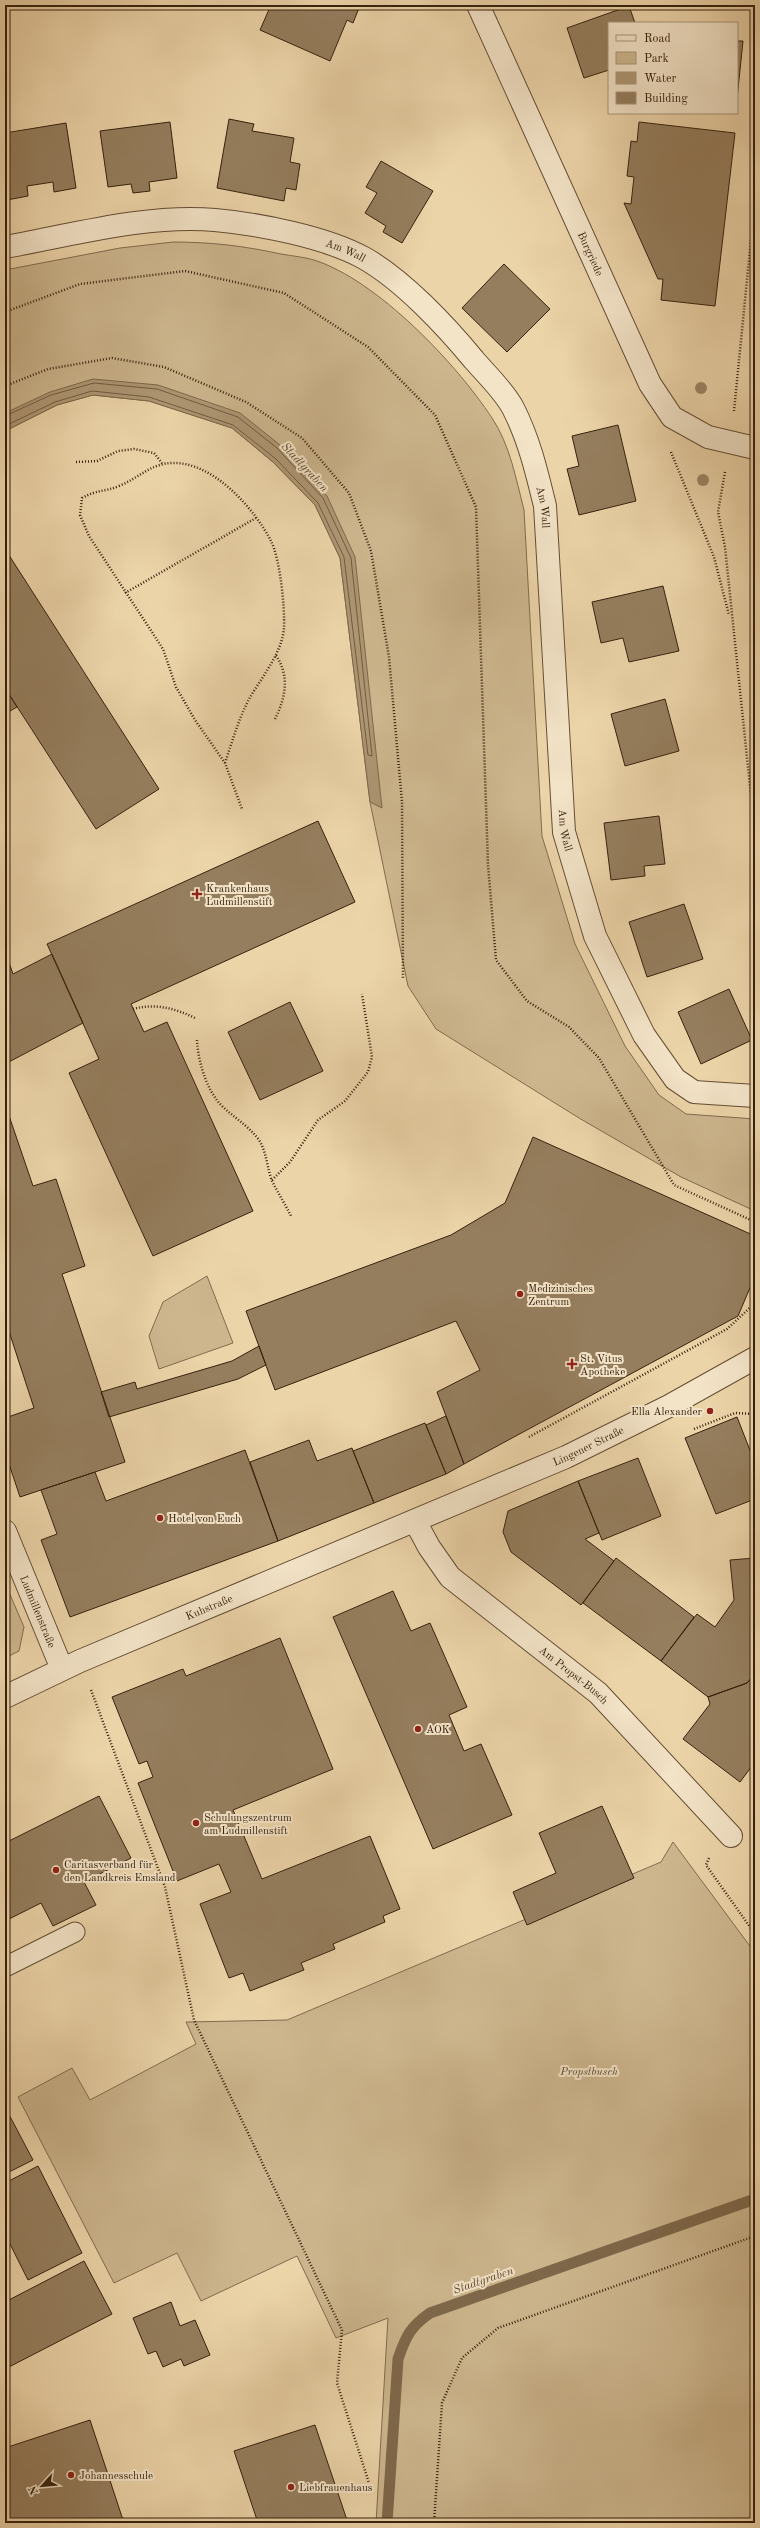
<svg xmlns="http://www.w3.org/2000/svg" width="760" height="2528" font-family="'Old Standard TT',serif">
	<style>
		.green { fill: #cdb68e; stroke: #826c4e }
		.water { fill: #ae9774; stroke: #7e684b }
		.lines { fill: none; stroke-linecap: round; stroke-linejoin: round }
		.shore { stroke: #725c40; stroke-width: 1 }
		.stream { stroke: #7e684b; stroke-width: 11 }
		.building { fill: #957e5e; stroke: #36210d }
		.service-casing { stroke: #644e34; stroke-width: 21 }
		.minor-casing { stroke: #644e34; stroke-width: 24 }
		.path { stroke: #36210d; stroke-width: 2.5; stroke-dasharray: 1 2; stroke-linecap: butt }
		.service { stroke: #f3e3c7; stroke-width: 19 }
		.minor { stroke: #f3e3c7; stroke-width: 22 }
		.tree { fill: #9d8665 }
		.poi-dot { fill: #8f2418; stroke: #f3e3c7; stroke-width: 1.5 }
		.labels { text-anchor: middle; stroke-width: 4; stroke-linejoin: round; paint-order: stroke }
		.street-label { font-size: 11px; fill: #36210d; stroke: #f3e3c7 }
		.poi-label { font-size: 11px; fill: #36210d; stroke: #f3e3c7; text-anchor: start }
		.park-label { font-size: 11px; font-style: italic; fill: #5c462d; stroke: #f3e3c7 }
		.water-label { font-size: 12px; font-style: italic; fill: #604a31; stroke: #f3e3c7 }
	</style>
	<rect width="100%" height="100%" fill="#ecd4a9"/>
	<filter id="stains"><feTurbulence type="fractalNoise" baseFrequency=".005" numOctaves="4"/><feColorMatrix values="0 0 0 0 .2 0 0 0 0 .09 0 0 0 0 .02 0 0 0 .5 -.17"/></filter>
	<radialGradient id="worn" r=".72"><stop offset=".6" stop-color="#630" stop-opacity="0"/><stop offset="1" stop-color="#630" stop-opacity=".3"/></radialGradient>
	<!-- green -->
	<path class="green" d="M173,242c39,0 71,4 108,12 11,2 23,3 33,6 63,20 142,103 178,158 18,27 24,61 32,92l18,326 33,108 50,102 34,49 27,19 69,5v92l-74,-34 -102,-59 -143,-89 -28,-43 -38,-184 -30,-244 -25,-53 -42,-43 -41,-34 -83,-27 -56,-6 -36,10 -52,26v-161l115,-22z
		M207,1276l26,67 -74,26 -10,-33 14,-34z
		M5,1583l19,44 -5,24 -14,7z
		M673,1842l82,111v570h-379l12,-205 -52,20 -39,-82 -96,45 -24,-48 -63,30 -96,-186 54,-29 18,32 106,-56 -10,-22 101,-2 374,-158z"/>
	<!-- water -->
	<path class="water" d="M93,379l65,6 82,28 40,32 47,51 28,61 27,251 -12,-6 -30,-244 -25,-53 -42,-43 -41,-34 -83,-27 -56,-6 -36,10 -52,26v-18l45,-21z"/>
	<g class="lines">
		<!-- shore -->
		<path class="shore" d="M5,416l46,-21 43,-12 63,6 81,28 39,31 46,50 28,60 21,198 -4,-1 -24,-198 -26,-54 -42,-44 -43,-34 -84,-28 -57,-6 -37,11 -50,24"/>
		<!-- stream -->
		<path class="stream" d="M387,2523l11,-164c8,-23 12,-32 32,-46l325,-114"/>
	</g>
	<!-- building -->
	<path class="building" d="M271,5h81l7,3 -6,15 -6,-3 -17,41 -70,-31z
		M629,6l6,17h-26v47l-25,8 -17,-50z
		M737,41h6l-6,58z
		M229,119l25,5 -2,7 42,7 -4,24 10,2 -4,26 -10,-2 -2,13 -67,-13z
		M170,122l7,56 -28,4 1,9 -17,2 -2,-9 -23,3 -8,-56z
		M639,122l96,11 -20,173 -54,-6 2,-21h-5l-34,-76 7,1 3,-27 -7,-1 4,-35 6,1z
		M66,123l10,65 -22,4 -1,-10 -26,4 1,10 -21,4 -2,-67z
		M381,161l52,30 -31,52 -19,-11 3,-6 -21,-13 12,-20 -11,-6z
		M504,264l46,45 -43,43 -45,-44z
		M618,425l18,76 -57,14 -12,-46 12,-3 -7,-30z
		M5,549l154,240 -63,40 -91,-141z
		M663,586l16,65 -50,11 -6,-24 -22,5 -9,-41z
		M5,688l12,19 -12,7z
		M665,699l14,52 -54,15 -14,-52z
		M659,816l6,48 -21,2 1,10 -34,4 -7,-57z
		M318,821l37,81 -224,102 13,28 23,-10 86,189 -100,45 -84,-183 30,-14 -52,-115z
		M684,904l19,55 -56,18 -18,-55z
		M5,951l8,23 39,-20 31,69 -78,41z
		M729,989l23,51 -51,24 -23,-52z
		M290,1002l33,69 -63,29 -32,-68z
		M5,1104l28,82 23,-7 29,87 -23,8 63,188 -105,35 -15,-45v-34l29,-10 -29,-89z
		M533,1137l222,99v40l-17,40 -274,148 -27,-72 43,-22 -24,-49 -181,69 -29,-79 205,-76 54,-32z
		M259,1346l7,19 -28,14 -129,38 -8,-25 34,-10 2,7 95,-28z
		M446,1416l18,48 -18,10 -20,-49z
		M737,1417l18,46v36l-39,15 -31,-76z
		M425,1423l21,51 -72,29 -21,-52z
		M309,1440l8,21 35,-13 22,55 -96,38 -28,-79z
		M245,1450l33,91 -208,76 -29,-77 16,-6 -16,-44 54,-18 11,29z
		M638,1458l23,58 -59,24 -24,-59z
		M578,1481l21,52 -14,6 29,22 -33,44 -70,-53 -8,-20 5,-21z
		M616,1558l78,59 -33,44 -78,-58z
		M755,1558v116l-8,9 -39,14 -47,-36 36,-47 18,13 19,-27 -4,-40z
		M393,1591l18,40 19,-8 37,84 -18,8 15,36 17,-7 31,71 -79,34 -100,-232z
		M280,1638l53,131 -100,41 29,69 108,-43 30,73 -17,7 2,6 -52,22 2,5 -34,14 3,7 -54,21 -7,-18 -14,5 -29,-74 31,-12 -12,-28 -42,17 -39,-98 15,-6 -6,-16 -8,3 -27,-67 71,-28 3,7z
		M755,1674v88l-15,20 -57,-43 27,-35 -2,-7 39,-14z
		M99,1796l32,62 -47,24 12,23 -43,21 -12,-23 -36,18v-78z
		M602,1806l32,72 -107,47 -14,-33 43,-19 -17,-40z
		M5,2107l28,53 -28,14z
		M38,2166l44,87 -54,27 -23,-46v-51z
		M84,2261l28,53 -107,55v-67z
		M171,2302l9,24 15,-6 15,35 -26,11 -3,-7 -18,8 -7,-16 -8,3 -15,-36z
		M90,2420l34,103h-119v-75z
		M315,2425l33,98h-90l-24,-72z"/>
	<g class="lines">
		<defs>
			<path id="service" d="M5,1967l70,-35"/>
			<g id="minor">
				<path id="s1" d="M478,5l172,379 22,33 36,20 47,11"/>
				<path id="s2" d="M5,247c67,-12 142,-33 210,-27 44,4 111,17 149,38 39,22 82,68 110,102 13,15 30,31 39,48 16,31 24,65 32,98l19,326 31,104 49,99 31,44 19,13 61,4"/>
				<path id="s3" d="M415,1521l14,26 21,30 148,116 133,143"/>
				<path id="s4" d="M5,1531l57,138"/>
				<path id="s5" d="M5,1697l75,-36 486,-204 103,-51 86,-48"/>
			</g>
		</defs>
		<!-- service casing -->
		<use href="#service" class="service-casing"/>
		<!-- minor casing -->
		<use href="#minor" class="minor-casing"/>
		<!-- path -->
		<path class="path" d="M5,312l75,-28 105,-13 99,22 84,54 67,68 41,92 12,358 8,95 31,41 42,26 30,31 75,127 81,37
			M5,386l43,-17 64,-11 52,9 82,35 56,36 47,55 22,58 18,106 13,145 1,176
			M734,411l21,-212
			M671,452l43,105 15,58
			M76,462l21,-1 21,-10 16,-2 20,4 8,10
			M725,472l-7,40 7,35 30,287
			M125,593l131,-75
			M275,719c11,-22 15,-44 0,-65
			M225,763c7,-21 13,-42 23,-62 12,-22 34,-47 36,-73 1,-21 -4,-69 -13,-87 -17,-33 -58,-79 -98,-78 -22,0 -34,15 -54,23 -14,6 -21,3 -37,12l-2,17 9,21 74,113 13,38 19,33 30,43 17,46
			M133,1009c22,-6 41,-1 62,9
			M197,1040c1,21 9,49 24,65 13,13 27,20 38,35 8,13 8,28 13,41 6,12 13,23 19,35
			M272,1180l18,-18 28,-42 27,-19 23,-29 4,-15 -10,-63
			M694,1429l41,-16 20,1
			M529,1437l198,-108 28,-26
			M91,1690l74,197 29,133 148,310 -5,53 32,100
			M709,1858l-3,7 49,69
			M434,2523l8,-120 20,-45 36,-30 257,-92
			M753,2523l2,-6"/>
		<!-- service -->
		<use href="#service" class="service"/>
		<!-- minor -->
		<use href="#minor" class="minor"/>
	</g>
	<!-- trees -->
	<g class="tree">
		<circle cx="701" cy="388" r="6"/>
		<circle cx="703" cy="480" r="6"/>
	</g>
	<!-- markers -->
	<g class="poi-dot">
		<path d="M195 888h4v4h4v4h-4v4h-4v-4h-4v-4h4z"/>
		<circle cx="520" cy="1294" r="4"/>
		<path d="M570 1358h4v4h4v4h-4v4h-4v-4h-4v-4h4z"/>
		<circle cx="710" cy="1411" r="4"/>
		<circle cx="160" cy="1518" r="4"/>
		<circle cx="418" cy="1729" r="4"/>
		<circle cx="196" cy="1823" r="4"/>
		<circle cx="56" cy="1870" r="4"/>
		<circle cx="71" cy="2475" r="4"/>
		<circle cx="291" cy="2487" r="4"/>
	</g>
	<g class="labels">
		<!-- street labels -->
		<g class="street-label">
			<text dy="4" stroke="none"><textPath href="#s2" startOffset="347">Am Wall</textPath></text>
			<text dy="4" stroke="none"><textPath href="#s1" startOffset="273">Burgriede</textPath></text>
			<text dy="4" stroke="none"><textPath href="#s2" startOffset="684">Am Wall</textPath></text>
			<text dy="4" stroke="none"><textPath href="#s2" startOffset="1008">Am Wall</textPath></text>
			<text dy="4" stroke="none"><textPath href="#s5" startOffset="635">Lingener Straße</textPath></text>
			<text dy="4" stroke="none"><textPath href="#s5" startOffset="223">Kuhstraße</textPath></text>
			<text dy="4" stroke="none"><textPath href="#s4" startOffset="87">Ludmillenstraße</textPath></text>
			<text dy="4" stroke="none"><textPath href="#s3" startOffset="224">Am Propst-Busch</textPath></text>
		</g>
		<!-- poi labels -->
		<g class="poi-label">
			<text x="206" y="892">Krankenhaus<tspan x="206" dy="13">Ludmillenstift</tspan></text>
			<text x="528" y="1292">Medizinisches<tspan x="528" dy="13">Zentrum</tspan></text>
			<text x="580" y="1362">St. Vitus<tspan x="580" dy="13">Apotheke</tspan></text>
			<text x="702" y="1415" text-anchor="end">Ella Alexander</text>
			<text x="168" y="1522">Hotel von Euch</text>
			<text x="426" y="1733">AOK</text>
			<text x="204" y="1821">Schulungszentrum<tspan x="204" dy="13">am Ludmillenstift</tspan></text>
			<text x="64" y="1868">Caritasverband für<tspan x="64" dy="13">den Landkreis Emsland</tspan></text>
			<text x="79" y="2479">Johannesschule</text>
			<text x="299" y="2491">Liebfrauenhaus</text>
		</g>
		<!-- park labels -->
		<g class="park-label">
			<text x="589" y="2075">Propstbusch</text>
		</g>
		<!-- water labels -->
		<g class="water-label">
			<text transform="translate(305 467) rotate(47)" y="4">Stadtgraben</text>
			<text transform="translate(483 2280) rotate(-19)" y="4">Stadtgraben</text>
		</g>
	</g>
	<!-- margin -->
	<rect width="760" height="2528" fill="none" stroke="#ecd4a9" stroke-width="20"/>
	<rect x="6" y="6" width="748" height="2516" fill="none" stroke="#36210d" stroke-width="2"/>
	<rect x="10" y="10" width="740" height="2508" fill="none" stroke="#36210d"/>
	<!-- legend -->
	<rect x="608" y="22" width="130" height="92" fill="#f3e3c7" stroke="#a7957d"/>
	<rect x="616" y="35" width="20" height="6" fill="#f3e3c7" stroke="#a7957d"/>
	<text x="644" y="42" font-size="12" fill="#36210d">Road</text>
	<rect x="616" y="52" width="20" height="12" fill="#cdb68e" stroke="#a7957d"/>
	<text x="644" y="62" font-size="12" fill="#36210d">Park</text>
	<rect x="616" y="72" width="20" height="12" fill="#ae9774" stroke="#a7957d"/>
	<text x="644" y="82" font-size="12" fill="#36210d">Water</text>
	<rect x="616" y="92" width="20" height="12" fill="#957e5e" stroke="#a7957d"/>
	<text x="644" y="102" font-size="12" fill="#36210d">Building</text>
	<!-- north arrow -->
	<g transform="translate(42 2486) rotate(243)" stroke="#f3e3c7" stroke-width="3" paint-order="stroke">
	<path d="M0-3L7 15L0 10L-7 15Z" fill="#36210d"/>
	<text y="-6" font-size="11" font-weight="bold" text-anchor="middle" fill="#36210d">N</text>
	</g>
	<rect width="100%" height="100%" filter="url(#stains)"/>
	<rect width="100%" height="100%" fill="url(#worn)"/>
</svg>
